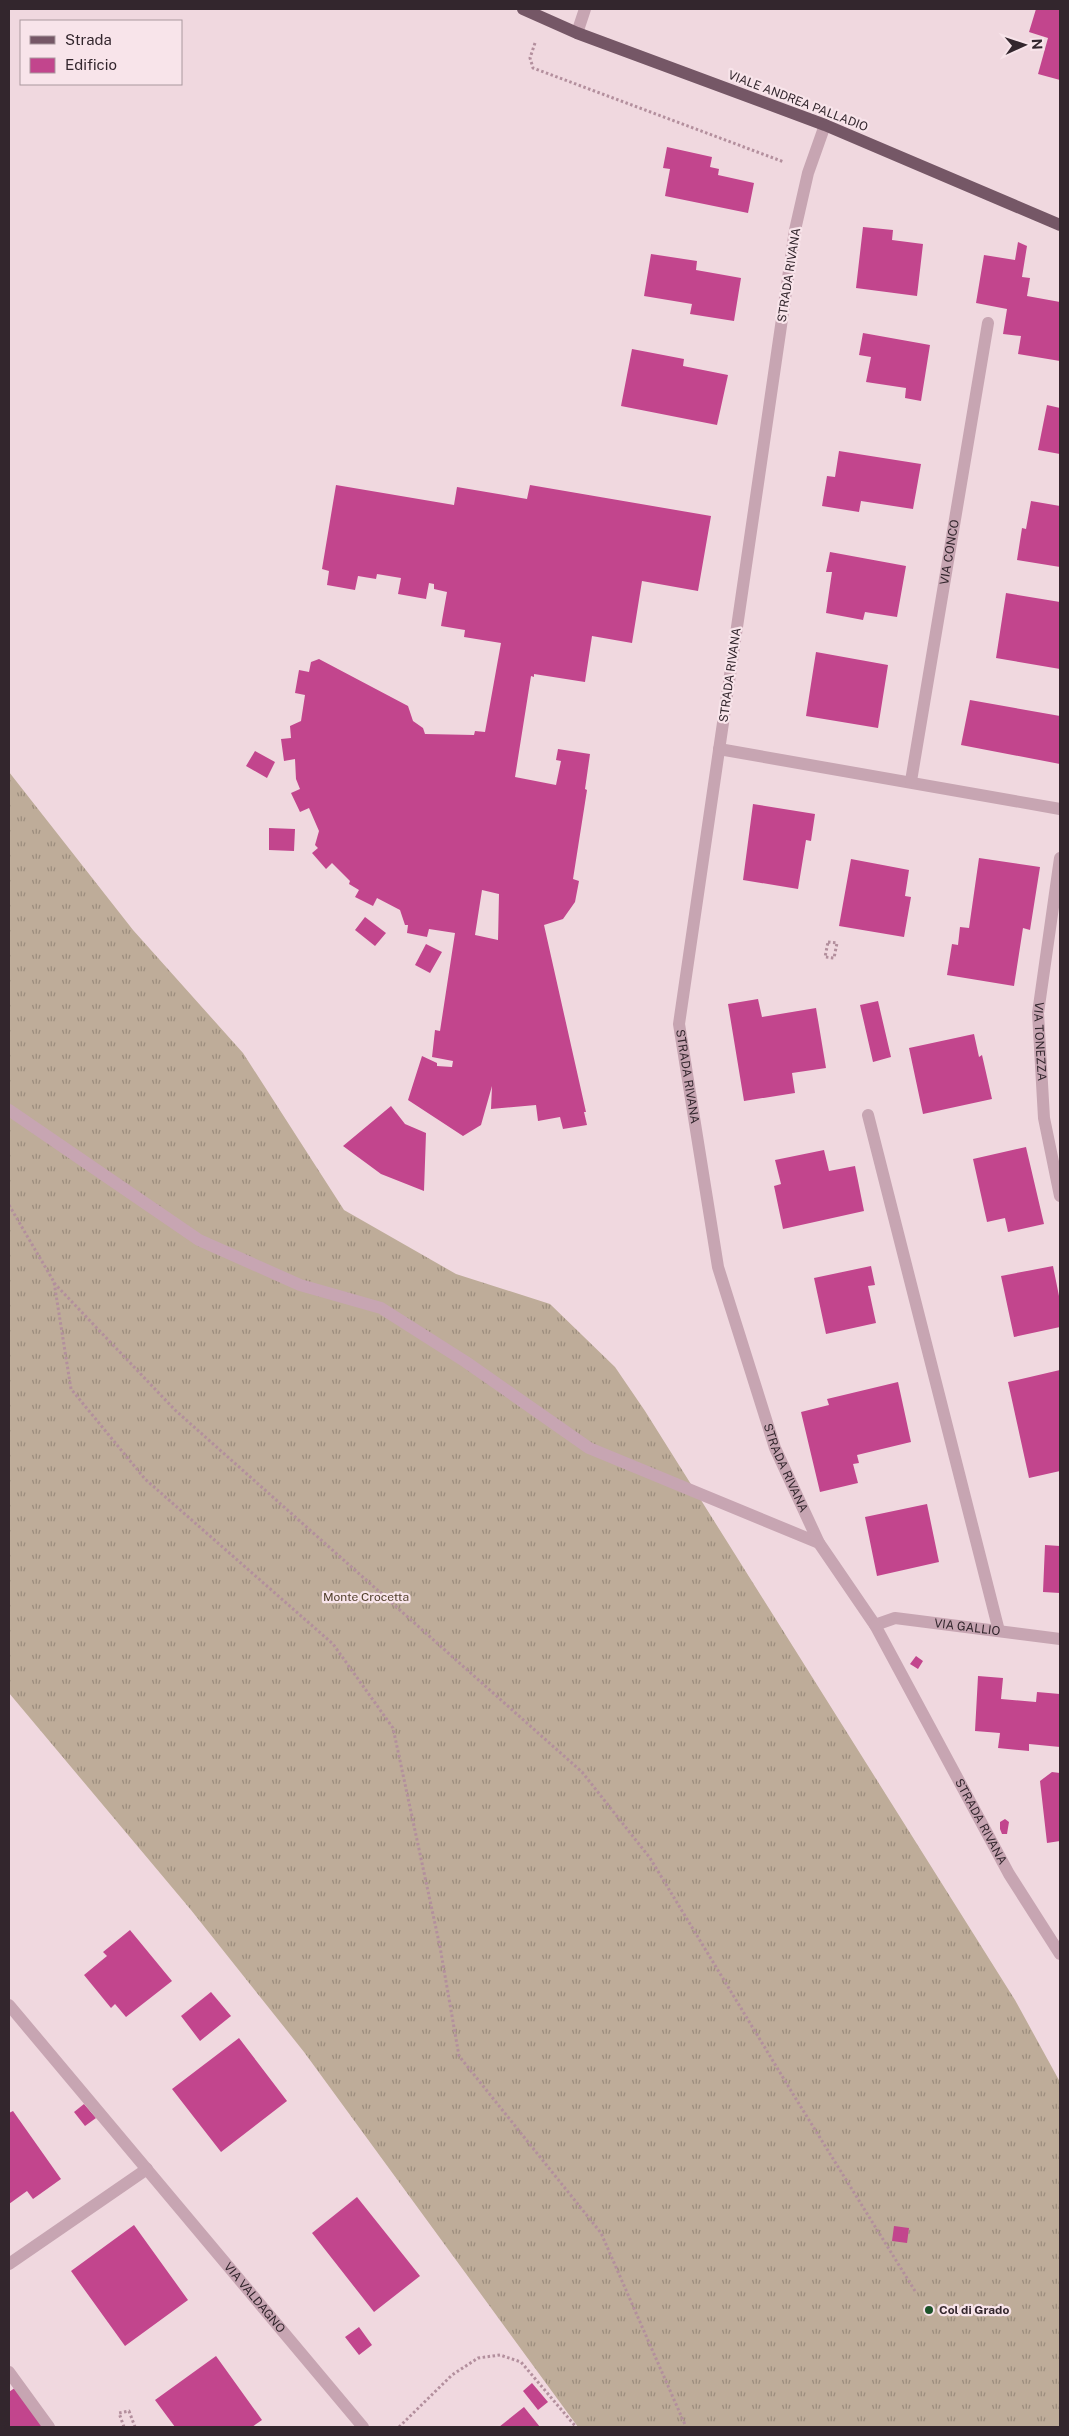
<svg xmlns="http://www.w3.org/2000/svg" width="1069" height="2436" font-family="'Public Sans',sans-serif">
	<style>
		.grass { fill: url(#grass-tufts) }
		.building { fill: #c2458d; fill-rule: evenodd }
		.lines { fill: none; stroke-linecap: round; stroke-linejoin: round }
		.path { stroke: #b38f9d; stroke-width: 3; stroke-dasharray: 2.5 2.5; stroke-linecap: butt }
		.minor { stroke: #c7a5b2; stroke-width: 12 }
		.major { stroke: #755766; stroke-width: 12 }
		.poi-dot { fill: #1d532a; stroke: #f8e4ea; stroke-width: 2 }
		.labels { text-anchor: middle; stroke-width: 4.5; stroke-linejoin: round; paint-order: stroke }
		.street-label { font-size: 12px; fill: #33262d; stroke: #f8e4ea }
		.park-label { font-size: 12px; fill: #513f2b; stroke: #f8e4ea }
		.poi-label { font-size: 12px; font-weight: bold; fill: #33262d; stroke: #f8e4ea; text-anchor: start }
	</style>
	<defs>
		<pattern id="grass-tufts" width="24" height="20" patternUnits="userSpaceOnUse" patternTransform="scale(1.25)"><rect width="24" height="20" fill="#beac99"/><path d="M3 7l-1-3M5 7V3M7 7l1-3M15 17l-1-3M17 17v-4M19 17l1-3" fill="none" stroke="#9b8c7d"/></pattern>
	</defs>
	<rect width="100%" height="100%" fill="#f0d8df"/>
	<!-- grass -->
	<path class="grass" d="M9,772l124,158 110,123 101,157 112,64 94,30 65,63 30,44 370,589 45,82v345h-482l-274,-375 -113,-142 -182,-217z"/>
	<!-- building -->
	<path class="building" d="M1036,9h24v71l-22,-6 10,-36 -19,-6z
		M667,147l45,10 -2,10 9,2 -1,6 36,8 -6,30 -83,-17 5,-27 -7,-1z
		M863,227l30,3 -1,10 31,4 -6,52 -61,-8z
		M1018,242l9,4 -5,31 8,1 -3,18 33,6v59l-42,-7 3,-18 -18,-2 4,-25 -31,-6 8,-48 31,5z
		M651,254l46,7 -1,9 45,8 -7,43 -44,-7 2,-10 -48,-8z
		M863,333l67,12 -9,56 -16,-3 1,-10 -40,-6 5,-25 -12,-2z
		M632,349l52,10 -1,7 45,9 -11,50 -96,-19z
		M1047,405l13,3v46l-22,-4z
		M839,451l82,13 -8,45 -52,-8 -2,11 -37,-6 5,-30 8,1z
		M336,485l118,20 3,-18 70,12 3,-14 181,31 -13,75 -56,-10 -10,62 -40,-7 -7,46 -51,-8v3l-3,-1 -16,101 41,8 5,-24 -5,-1 2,-11 32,5 -5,35 2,1 -14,89 6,2 -4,21 -12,17 -19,6 42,187h-2l3,13 -24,4 -3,-12 -22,4 -2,-16 -45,4 1,-23 -11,39 -18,11 -55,-36 14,-44 15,7v3l15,1 1,-6 -21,-4 3,-27 5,1 15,-98 -26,-4 -2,8 -20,-4 1,-8h-3l-5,-15 -23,-12 -4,8 -18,-9 4,-7 -10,-6 1,-3 -18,-18 -6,6 -14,-16 6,-5 -3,-3 4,-14 -10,-23 -9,4 -9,-19 9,-4 -4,-10 -1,-20 -11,2 -3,-22 10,-1 -1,-12 11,-5 4,-26 -10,-2 4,-23 10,2 2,-10 8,-3 89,47 5,15 10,7 2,6 49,1 1,-4 10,1 16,-89 -37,-6 1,-7 -24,-4 6,-34 -13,-3v-5l-5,-1 -3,16 -28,-5 3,-16 -24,-4 -1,5 -18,-3 -3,14 -28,-5 2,-14 -7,-2zM482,890l17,4 -1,46 -23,-5z
		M1031,501l29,5v61l-43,-7 5,-32 4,1z
		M830,552l76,14 -9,51 -32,-5 -2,8 -37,-7 6,-41h-6z
		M1006,593l54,9v67l-64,-11z
		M816,652l72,13 -10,63 -72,-12z
		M970,700l90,16v48l-99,-19z
		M255,751l20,11 -8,16 -21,-12z
		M753,804l62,10 -4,27 -5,-1 -8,49 -55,-9z
		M269,828l26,1 -1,22 -25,-1z
		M979,858l61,9 -10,63 -7,-2 -9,58 -67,-11 5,-31 6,1 2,-18 9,1z
		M851,859l58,11 -4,26 6,1 -7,40 -65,-11z
		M365,917l21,16 -11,13 -20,-16z
		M426,944l16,8 -12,21 -15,-8z
		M758,999l4,18 54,-9 10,60 -34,5 3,20 -51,8 -16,-97z
		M878,1001l13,56 -18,5 -13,-57z
		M974,1034l5,23 3,-2 10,44 -69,15 -14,-66z
		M391,1106l14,18 21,9 -2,58 -43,-17 -38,-28z
		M1026,1147l18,77 -36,8 -3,-14 -18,4 -14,-63z
		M824,1150l5,21 26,-5 9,45 -81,18 -9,-43 7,-2 -6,-24z
		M871,1266l4,19 -7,1 8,37 -50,11 -12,-56z
		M1053,1266l7,35v26l-46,10 -13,-61z
		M1060,1370v101l-31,7 -21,-96z
		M898,1382l13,60 -54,13 2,8 -6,1 5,19 -38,9 -19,-80 28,-7 -2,-6z
		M927,1504l12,58 -62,14 -12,-59z
		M1045,1545l15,1v47l-17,-1z
		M916,1656l7,5 -5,8 -8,-5z
		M978,1676l25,2 -2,21 35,3 1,-10 23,2v53l-31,-3v7l-31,-3 2,-15 -25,-2z
		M1052,1772l8,1v68l-13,2 -7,-62z
		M1005,1819l4,3 -2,12h-5l-2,-5v-7z
		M130,1930l42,51 -46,36 -11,-13 -4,4 -27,-33 23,-19 -4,-4z
		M211,1992l20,24 -31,25 -19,-25z
		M239,2038l48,63 -66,51 -49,-63z
		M84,2104l12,14 -11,8 -11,-14z
		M13,2111l48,68 -28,20 -6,-8 -18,13v-91z
		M357,2197l63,79 -46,36 -62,-79z
		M134,2225l54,75 -63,46 -54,-75z
		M894,2226l15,2 -2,15 -15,-2z
		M359,2327l13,18 -13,10 -14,-18z
		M216,2356l46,64 -10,7h-77l-20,-27z
		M532,2383l16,19 -10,8 -15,-19z
		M16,2387l28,40h-35v-35z
		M524,2407l16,20h-41z"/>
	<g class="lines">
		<!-- path -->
		<path class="path" d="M535,43l-5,15 3,10 251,94
			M828,942l9,1 -3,15 -9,-1z
			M9,1205l45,77 17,107 74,90 188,165 60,84 47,219 19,109 142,177 85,194
			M54,1283l121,127 407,362 68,86 146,241 119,192
			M124,2427l-5,-14 10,-2 6,16
			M399,2427l53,-52 26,-17 22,-3 21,7 55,65"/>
		<!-- minor -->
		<g class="minor">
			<path d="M577,33l8,-24"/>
			<path id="s1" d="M825,125l-17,48 -13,57 -116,794 39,243 57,181 44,95 56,82 134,249 51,80"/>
			<path d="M719,749l341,60"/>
			<path id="s2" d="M911,781l77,-458"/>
			<path id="s3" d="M1060,858l-22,155 6,105 16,78"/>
			<path d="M9,1110l190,130 101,45 81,23 85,54 123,86 230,95"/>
			<path d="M868,1115l131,516"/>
			<path id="s4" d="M875,1625l20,-7 165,21"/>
			<path id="s5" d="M9,2005l354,422"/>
			<path d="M9,2264l138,-95"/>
			<path d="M9,2372l40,55"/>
		</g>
		<!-- major -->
		<path class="major" d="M523,9l54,24 248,92 235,100"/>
	</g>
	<!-- markers -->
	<circle class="poi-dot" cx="929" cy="2310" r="5"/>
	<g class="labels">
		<!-- street labels -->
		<g class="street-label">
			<text transform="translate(798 101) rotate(21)" y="4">VIALE ANDREA PALLADIO</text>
			<text transform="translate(789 275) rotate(-81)" y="4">STRADA RIVANA</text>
			<text dy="4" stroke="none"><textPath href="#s2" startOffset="232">VIA CONCO</textPath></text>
			<text transform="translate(730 675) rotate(-82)" y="4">STRADA RIVANA</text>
			<text dy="4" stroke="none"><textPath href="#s3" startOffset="185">VIA TONEZZA</textPath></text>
			<text dy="4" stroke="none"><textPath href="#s1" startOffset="965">STRADA RIVANA</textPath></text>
			<text dy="4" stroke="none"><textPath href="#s1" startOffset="1370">STRADA RIVANA</textPath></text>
			<text dy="4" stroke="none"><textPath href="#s4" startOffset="94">VIA GALLIO</textPath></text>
			<text dy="4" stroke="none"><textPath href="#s1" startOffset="1775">STRADA RIVANA</textPath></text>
			<text dy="4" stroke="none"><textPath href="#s5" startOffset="382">VIA VALDAGNO</textPath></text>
		</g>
		<!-- park labels -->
		<g class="park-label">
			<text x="366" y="1601">Monte Crocetta</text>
		</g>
		<!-- poi labels -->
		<g class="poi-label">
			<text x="939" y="2314">Col di Grado</text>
		</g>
	</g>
	<!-- border -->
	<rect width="1069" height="2436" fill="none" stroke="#33262d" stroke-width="20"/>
	<!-- legend -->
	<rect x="20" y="20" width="162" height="65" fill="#f8e4ea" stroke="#a9989e"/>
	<rect x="30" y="36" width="25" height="8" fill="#755766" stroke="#a9989e"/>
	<text x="65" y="45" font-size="15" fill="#33262d">Strada</text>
	<rect x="30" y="58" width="25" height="15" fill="#c2458d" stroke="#a9989e"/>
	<text x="65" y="70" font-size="15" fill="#33262d">Edificio</text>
	<!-- north arrow -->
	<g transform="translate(1024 45) rotate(87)" stroke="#f8e4ea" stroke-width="4" paint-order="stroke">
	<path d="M0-4L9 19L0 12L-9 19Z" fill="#33262d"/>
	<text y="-8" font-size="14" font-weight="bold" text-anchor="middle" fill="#33262d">N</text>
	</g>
</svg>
